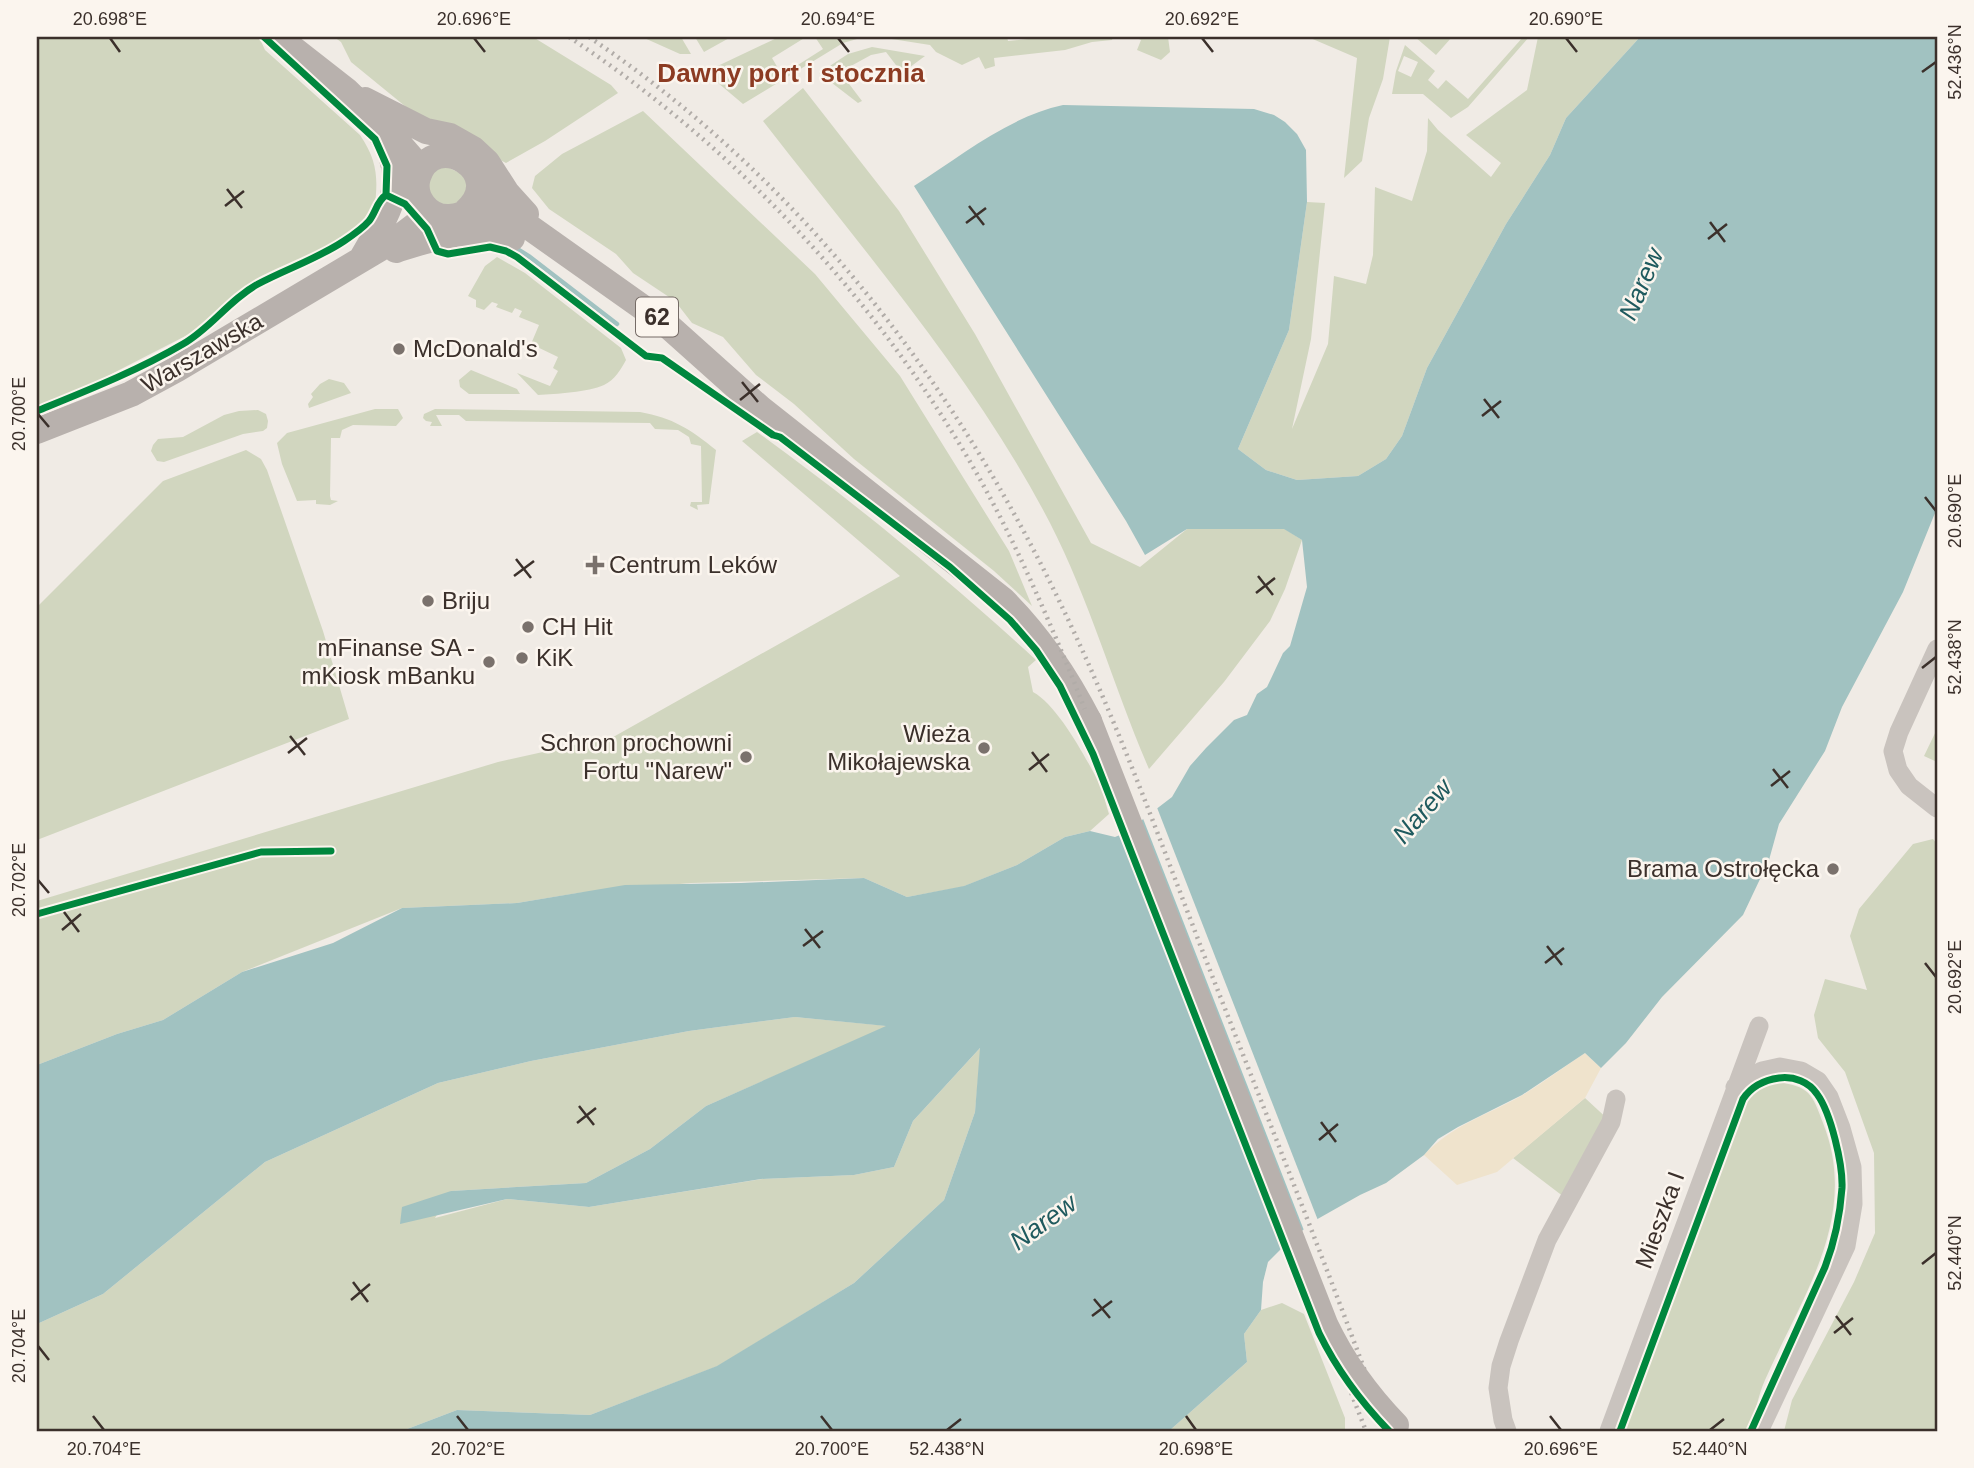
<svg xmlns="http://www.w3.org/2000/svg" width="1974" height="1468" font-family="Arial,sans-serif">
	<style>
		.green { fill: #d1d6bf; fill-rule: evenodd }
		.sand { fill: #efe3cc }
		.water { fill: #a1c2c1 }
		.pier { fill: #f0ebe5 }
		.lines { fill: none; stroke-linecap: round; stroke-linejoin: round }
		.stream { stroke: #a1c2c1; stroke-width: 4.5 }
		.minor { stroke: #c9c3be; stroke-width: 19 }
		.major { stroke: #b8b1ad; stroke-width: 26 }
		.rail { stroke: #b1aca8; stroke-width: 4.5; stroke-dasharray: 2 5; stroke-linecap: butt }
		.major-bridge { stroke: #b8b1ad; stroke-width: 26 }
		.cycleway-casing { stroke: #fbf5ee; stroke-width: 11 }
		.cycleway { stroke: #00873e; stroke-width: 7 }
		.ticks { fill: none; stroke: #3b302b; stroke-width: 2.5 }
		.poi-dot { fill: #7a716c; stroke: #fbf5ee; stroke-width: 2.5 }
		.labels { text-anchor: middle; stroke-width: 5; stroke-linejoin: round; paint-order: stroke }
		.shield { fill: #fbf5ee; stroke: #756b66; stroke-width: 2 }
		.shield-label { font-size: 23px; font-weight: bold; fill: #3b302b }
		.poi-label { font-size: 24px; fill: #3b302b; stroke: #fbf5ee; text-anchor: start }
		.street-label { font-size: 24px; fill: #3b302b; stroke: #fbf5ee }
		.neighbourhood-label { font-size: 26px; font-weight: bold; fill: #8c3b22; stroke: #fbf5ee }
		.water-label { font-size: 26px; font-style: italic; fill: #1f5a5e; stroke: #fbf5ee }
		.neatline { fill: none; stroke: #3b302b; stroke-width: 2.5 }
		.ticks-label { font-size: 18px; text-anchor: middle; fill: #3b302b }
	</style>
	<rect width="100%" height="100%" fill="#f0ebe5"/>
	<!-- green -->
	<path class="green" d="M37,37h222l6,13 95,85c19,28 18,46 14,78l-49,36 -84,41 -40,38 -115,59 -49,19z
		M334,37h199l78,48 7,8 -73,48 -39,22 -84,-43 -71,-58 -10,-20z
		M642,37h39l10,17h-11z
		M695,37h36l-27,15z
		M779,37h27l-34,21 10,17 41,-26 -8,-12h49l-21,6 -100,61 -38,-32z
		M879,37h128l1,4 39,-4h66l-1,3 -20,2 -27,8 -71,8 1,8 -10,3 -6,-12 -17,8 -26,-13 -6,-7z
		M1135,37h33l2,15 -9,8 -24,-10 4,-10z
		M1308,37h82l-7,42 -14,39 -7,43 -18,17 13,-120z
		M1415,37h37l-16,18z
		M1523,37h6l-61,70 -17,11 -28,-24h-31l4,-23 9,-26 30,26 -7,9 10,9 8,-9 22,19zM1404,56l14,6 -7,15 -13,-6z
		M1538,37h102l-74,81 -16,37 -44,69 -79,144 -25,68 -16,23 -28,17 -61,4 -31,-10 -28,-21 51,-119 18,-128 18,1 -14,136 -19,90 36,-85 6,-68 32,8 7,-29 2,-68 37,14 15,-50 1,-33 10,12 53,47 10,-14 -35,-28 61,-45z
		M872,47l53,9 -23,17 -16,-21 -15,3 -31,17 22,29 -4,2 -39,-30 29,-19z
		M803,88l96,123 76,123 116,209 49,24 47,-38h98l17,11 -17,49 -15,32 -46,61 -75,87c-35,-81 -59,-168 -99,-246 -76,-146 -187,-273 -287,-402z
		M643,111l172,163 85,102 109,175 23,55 -38,-35 -140,-112 -60,-55 -38,-29 -33,-38 -31,-14 -17,-22 -42,-28 -17,-19 -67,-45 -17,-21 3,-12 27,-22z
		M443,165l23,11 1,20 -19,12 -20,-11 1,-22z
		M497,257l28,16 96,75 5,12c-5,9 -11,20 -22,25 -16,7 -48,9 -66,10l-21,-22 33,13 8,-15 -5,-3 5,-11 -27,-13 8,-19 -20,-8 3,-6 -7,-3 -3,5 -16,-6 2,-3 -6,-2 -8,8 -8,-3v-7l-8,-4 17,-30z
		M471,370l46,19 3,5h-51l-9,-7 -1,-7z
		M329,379l15,4 7,10 -42,15 -1,-4 5,-7 -2,-3 9,-10z
		M375,409h23l5,9 -7,8 -43,-1 -11,5 -2,8h-9l-1,58 1,4 7,1 -8,4 -14,-1v-4l-19,1 -15,-37 -5,-21 10,-10z
		M435,409l205,3c33,6 50,17 76,38l-7,54 -12,1 1,5 -8,-4 1,-4h11l-1,-56 -10,-2 -2,-7 -11,-7 -23,-1 -5,-6 -184,-2 -7,-6h-23l6,11h-12l2,-4 -6,-1 -3,-3 1,-4z
		M258,410l8,4 2,7 -1,7 -4,3 -20,3 -79,28 -7,-1 -6,-10 2,-6 5,-6 25,-2 41,-22 15,-4z
		M757,432c97,70 191,147 279,228l-8,7 5,25c24,13 50,61 63,85 7,11 9,25 13,37l-19,17 -25,6 -48,28 -55,22 -55,10 -43,-19 -173,5 -113,10 -61,10 -115,5 -160,64 -79,48 -46,14 -80,31v-164l461,-139 117,-26 285,-160 -158,-135z
		M246,450l15,9 6,11 56,161 26,88 -312,121v-233l126,-126z
		M1937,729v33l-13,-6z
		M1933,839l4,5v587h-153l8,-31 62,-118 21,-49 -1,-80 -29,-81 -27,-34 -4,-23 11,-36 42,11 -17,-54 9,-27 54,-65z
		M795,1017l93,9 -182,80 -56,43 -64,34 -135,8 -16,27 72,-19 82,8 173,-28 92,-4 40,-8 19,-46 68,-74 -6,65 -31,88 -90,83 -136,83 -128,49 -133,-5 -55,21h-365v-107l66,-30 162,-132 173,-79 93,-22 158,-30z
		M1776,1082c33,4 36,11 47,41 37,94 -21,173 -58,257 -7,16 -10,34 -15,51h-128l116,-319 11,-19z
		M1585,1098l26,24 -43,78 -55,-42z
		M1282,1303l22,11 41,104v13h-176l78,-69 -3,-28 17,-24z"/>
	<!-- sand -->
	<path class="sand" d="M1585,1053l16,15 -16,30 -88,74 -40,13 -33,-30c27,-29 63,-40 97,-59 22,-13 43,-29 64,-43z"/>
	<!-- water -->
	<path class="water" d="M1640,37h297v471l-34,84 -61,115 -17,44 -46,73 -10,36 -26,55 -81,82 -36,46 -25,25 -16,-15 -63,42 -64,32 -20,12 -14,16 -38,28 -26,12 -46,26 -28,23 -18,18 -5,20 -2,28 -17,24 3,28 -78,69h-767l55,-21 133,5 127,-49 137,-83 90,-83 31,-88 5,-64 -67,73 -19,46 -40,8 -93,4 -172,28 -82,-8 -107,25 2,-17 49,-16 135,-8 64,-34 56,-43 180,-80 -91,-9 -106,14 -158,30 -93,22 -173,79 -162,132 -66,30v-259l80,-31 46,-14 79,-48 91,-29 69,-35 115,-5 108,-18 116,-2 123,-5 43,19 57,-11 53,-21 48,-28 25,-6 25,6 10,-4 47,-36 18,-31 16,-18 28,-28 13,-5 10,-21 10,-7 16,-34 7,-7 17,-59 -5,-47 -18,-11h-97l-42,26 -19,-34 -212,-335c47,-30 94,-69 149,-81l191,4 20,6 11,7 12,12 9,16 1,52 -18,128 -51,119 28,21 31,10 61,-4 28,-17 16,-23 25,-68 79,-144 44,-69 16,-37z"/>
	<!-- pier -->
	<path class="pier" d="M1156,805l163,418 -14,10 -163,-417z"/>
	<g class="lines">
		<!-- stream -->
		<path class="stream" d="M514,247l16,10 87,67"/>
		<!-- minor -->
		<path class="minor" d="M1937,649l-38,83 -6,19 5,19 11,16 28,22
			M1735,1087l27,-16 18,-4 21,4 17,10 11,16 12,31 11,39 1,37 -7,42 -87,185
			M1507,1431l-4,-11 -5,-32 3,-22 8,-25 38,-101 64,-118 5,-23
			M1609,1431l150,-405"/>
		<!-- major -->
		<path class="major" d="M281,37l11,11 55,43 41,40 27,31 4,12
			M365,100l61,31 24,5 23,13 14,13 20,31 19,21
			M479,187l12,13 175,124 94,84 243,192c36,36 63,76 86,121
			M465,212c45,-39 -31,-85 -47,-35 -6,20 10,41 31,40 12,0 19,-7 31,-4 11,2 21,8 30,13
			M396,250c44,-14 69,-24 116,-12
			M362,258c25,-44 50,-76 18,-125
			M37,431l94,-37 46,-25 224,-133 25,-19 8,-2"/>
		<!-- rail -->
		<path class="rail" d="M569,37c163,108 300,253 400,423 41,70 73,144 104,219l293,752
			M589,37c211,142 367,346 476,576 53,111 95,227 139,342 62,159 125,316 183,476"/>
		<!-- major-bridge -->
		<path class="major-bridge" d="M1089,721l236,603c18,38 42,71 71,101"/>
		<defs>
			<path id="cycleway" d="M386,195l19,9 22,25 10,22 11,3 42,-7 16,4 11,6 129,99 16,2 111,77 7,2 170,130 60,53 26,30 24,36 33,68 226,579c18,37 42,69 70,98
				M37,411c49,-20 100,-40 146,-67 28,-16 46,-44 75,-60 28,-15 59,-25 86,-43 9,-6 18,-12 25,-20 7,-9 8,-20 17,-26l1,-29 -12,-27 -111,-102
				M37,914l224,-62 70,-1
				M1620,1431l123,-332c8,-12 21,-19 36,-21 15,-2 30,4 38,16 14,19 26,71 25,94 -2,28 -7,53 -17,79l-74,164"/>
		</defs>
		<!-- cycleway casing -->
		<use href="#cycleway" class="cycleway-casing"/>
		<!-- cycleway -->
		<use href="#cycleway" class="cycleway"/>
	</g>
	<!-- ticks -->
	<path class="ticks" d="M110,38l10,14M474,38l11,14M838,38l11,14M1202,38l11,14M1566,38l11,14M1922,72l14,-10M227,189l15,19M225,206l19,-15M969,206l15,19M1710,222l15,20M966,223l20,-15M1708,239l19,-15M742,382l16,20M1484,399l15,19M740,400l20,-16M38,414l11,13M1482,416l19,-15M1925,497l11,14M516,559l15,19M514,576l20,-15M1258,576l15,19M1256,593l19,-15M1922,668l14,-11M290,736l15,19M1032,752l15,20M288,753l19,-15M1773,769l15,19M1029,770l20,-16M1771,786l19,-15M38,880l11,13M64,912l15,20M805,929l15,19M62,930l19,-16M803,946l20,-15M1547,946l15,19M1545,963l19,-15M1925,963l11,14M579,1106l15,19M1321,1122l15,20M577,1123l19,-15M1319,1140l19,-16M1922,1264l14,-11M353,1282l15,20M1094,1299l16,19M351,1300l19,-16M1092,1316l20,-15M1836,1316l15,19M1834,1333l19,-15M38,1346l11,14M93,1416l11,14M457,1416l11,14M821,1416l11,14M1186,1416l10,14M1550,1416l11,14M947,1430l14,-11M1710,1430l14,-11"/>
	<!-- markers -->
	<g class="poi-dot">
		<circle cx="399" cy="349" r="7"/>
		<path d="M591.5 554.5h7v7h7v7h-7v7h-7v-7h-7v-7h7z"/>
		<circle cx="428" cy="601" r="7"/>
		<circle cx="528" cy="627" r="7"/>
		<circle cx="522" cy="658" r="7"/>
		<circle cx="489" cy="662" r="7"/>
		<circle cx="984" cy="748" r="7"/>
		<circle cx="746" cy="757" r="7"/>
		<circle cx="1833" cy="869" r="7"/>
	</g>
	<g class="labels">
		<!-- shield labels -->
		<rect class="shield" x="636" y="297.5" width="42" height="39" rx="5"/>
		<g class="shield-label">
			<text x="657" y="325">62</text>
		</g>
		<!-- poi labels -->
		<g class="poi-label">
			<text x="413" y="357">McDonald's</text>
			<text x="609" y="573">Centrum Leków</text>
			<text x="442" y="609">Briju</text>
			<text x="542" y="635">CH Hit</text>
			<text x="475" y="656" text-anchor="end">mFinanse SA -<tspan x="475" dy="28">mKiosk mBanku</tspan></text>
			<text x="536" y="666">KiK</text>
			<text x="970" y="742" text-anchor="end">Wieża<tspan x="970" dy="28">Mikołajewska</tspan></text>
			<text x="732" y="751" text-anchor="end">Schron prochowni<tspan x="732" dy="28">Fortu "Narew"</tspan></text>
			<text x="1819" y="877" text-anchor="end">Brama Ostrołęcka</text>
		</g>
		<!-- street labels -->
		<g class="street-label">
			<text transform="translate(202 353) rotate(-30)" y="8">Warszawska</text>
			<text transform="translate(1660 1220) rotate(-70)" y="8">Mieszka I</text>
		</g>
		<!-- neighbourhood labels -->
		<g class="neighbourhood-label">
			<text x="791" y="82">Dawny port i stocznia</text>
		</g>
		<!-- water labels -->
		<g class="water-label">
			<text transform="translate(1641 284) rotate(-67)" y="9">Narew</text>
			<text transform="translate(1422 811) rotate(-49)" y="9">Narew</text>
			<text transform="translate(1043 1222) rotate(-36)" y="9">Narew</text>
		</g>
	</g>
	<!-- border -->
	<rect width="1974" height="1468" fill="none" stroke="#fbf5ee" stroke-width="77"/>
	<rect x="38" y="38" width="1898" height="1392" class="neatline"/>
	<g class="ticks-label">
		<text x="110" y="25">20.698°E</text>
		<text x="474" y="25">20.696°E</text>
		<text x="838" y="25">20.694°E</text>
		<text x="1202" y="25">20.692°E</text>
		<text x="1566" y="25">20.690°E</text>
		<text transform="translate(1955 62) rotate(-90)" y="6">52.436°N</text>
		<text transform="translate(19 414) rotate(-90)" y="6">20.700°E</text>
		<text transform="translate(1955 511) rotate(-90)" y="6">20.690°E</text>
		<text transform="translate(1955 657) rotate(-90)" y="6">52.438°N</text>
		<text transform="translate(19 880) rotate(-90)" y="6">20.702°E</text>
		<text transform="translate(1955 977) rotate(-90)" y="6">20.692°E</text>
		<text transform="translate(1955 1253) rotate(-90)" y="6">52.440°N</text>
		<text transform="translate(19 1346) rotate(-90)" y="6">20.704°E</text>
		<text x="104" y="1455">20.704°E</text>
		<text x="468" y="1455">20.702°E</text>
		<text x="832" y="1455">20.700°E</text>
		<text x="947" y="1455">52.438°N</text>
		<text x="1196" y="1455">20.698°E</text>
		<text x="1561" y="1455">20.696°E</text>
		<text x="1710" y="1455">52.440°N</text>
	</g>
</svg>
